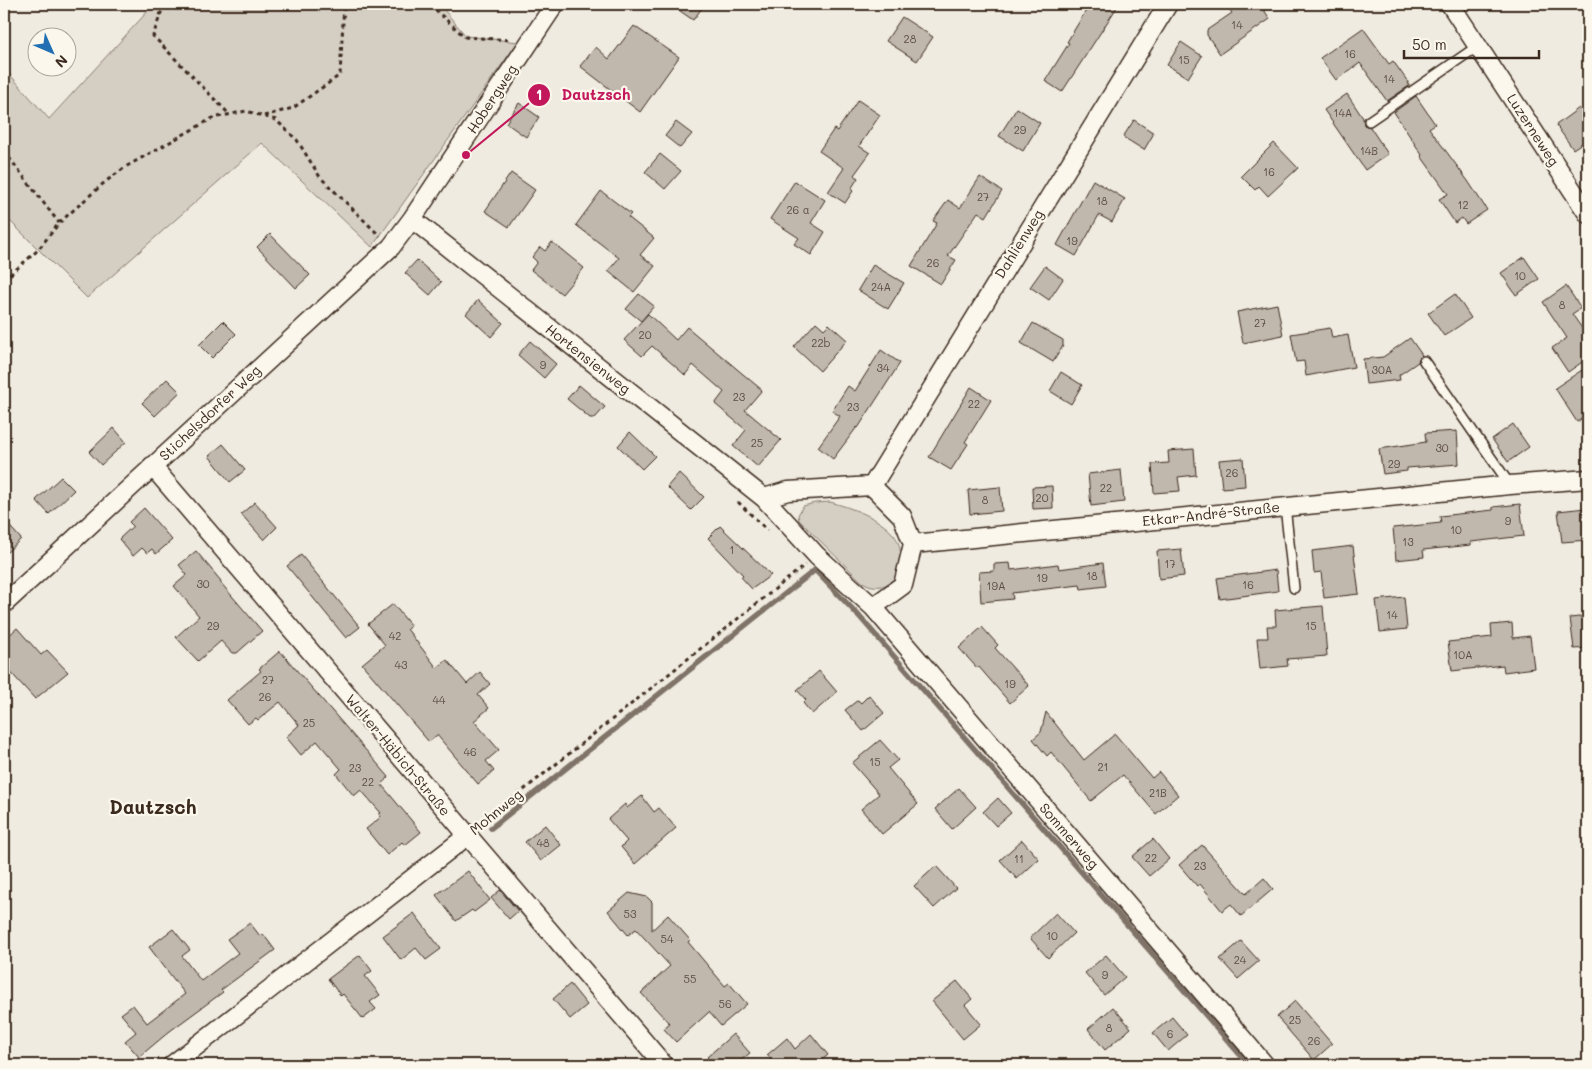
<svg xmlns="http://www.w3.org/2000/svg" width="1592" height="1069" font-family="Mali,sans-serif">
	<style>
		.green { fill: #d5cec3; stroke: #887c70 }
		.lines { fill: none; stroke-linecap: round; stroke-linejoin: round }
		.stream { stroke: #7f7367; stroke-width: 5.5 }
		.building { fill: #c0b8ad; stroke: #3b2a1e }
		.service-casing { stroke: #3b2a1e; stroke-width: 12 }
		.minor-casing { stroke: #3b2a1e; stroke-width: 21 }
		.path { stroke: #3b2a1e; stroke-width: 3; stroke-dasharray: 4 4; stroke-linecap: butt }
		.service { stroke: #fbf7ec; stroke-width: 9 }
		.minor { stroke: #fbf7ec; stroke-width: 18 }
		.labels { text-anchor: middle; stroke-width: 4.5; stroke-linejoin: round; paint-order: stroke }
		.number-label { font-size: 11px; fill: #5c4e42 }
		.street-label { font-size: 14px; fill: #3b2a1e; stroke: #fbf7ec }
		.district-label { font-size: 19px; font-weight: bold; fill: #3b2a1e; stroke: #fbf7ec }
		.leader { fill: none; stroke: #c2185b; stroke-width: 2 }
		.callout-dot { fill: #c2185b; stroke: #fbf7ec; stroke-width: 2 }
		.mark-label { font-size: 15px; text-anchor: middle; font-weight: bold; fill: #fff }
		.callout-label { font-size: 15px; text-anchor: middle; font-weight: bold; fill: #c2185b; stroke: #fbf7ec; stroke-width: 4.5; stroke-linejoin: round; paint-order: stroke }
	</style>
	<rect width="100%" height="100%" fill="#f0ebe0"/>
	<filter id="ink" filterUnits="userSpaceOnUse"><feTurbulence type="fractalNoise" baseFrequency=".02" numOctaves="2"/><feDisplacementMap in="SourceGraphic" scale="10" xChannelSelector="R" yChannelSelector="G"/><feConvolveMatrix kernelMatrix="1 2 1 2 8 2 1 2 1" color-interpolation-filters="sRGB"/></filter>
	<g filter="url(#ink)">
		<!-- green -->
		<path class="green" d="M142,4h297l27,32 52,6 -146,205 -110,-104 -175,155 -83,-83v-147l45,51 99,-108z
			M830,502c22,6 49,15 64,33 14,18 6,56 -21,51 -4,0 -8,-3 -11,-4l-63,-62 -1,-5 5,-9 12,-3z"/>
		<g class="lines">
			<!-- stream -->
			<path class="stream" d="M491,828l324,-258 44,46 390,449"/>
		</g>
		<!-- building -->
		<path class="building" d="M670,4h35l-12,16z
			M1090,4h29l-57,88 -17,-11 24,-38 -2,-1z
			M1226,4h34l10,15 -50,35 -13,-19v-5l25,-17z
			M902,17l31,20 -16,24 -31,-20z
			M634,26l45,31 -39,55 -60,-46 16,-19 13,12z
			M1363,28l26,36 4,-3 15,21 1,4 -22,15 -27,-38 -24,17 -16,-22z
			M1181,42l21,14 -14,22 -21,-13z
			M1347,94l16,24 1,7 6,2 18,27 -23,16 -41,-60z
			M1416,96l19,28 -6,4 39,53 19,29 -21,14 -4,-6 -7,5 -16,-24 9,-5 -27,-38 1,-1 -28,-43z
			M858,100l22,15 -21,31 11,7 -16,22 4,3 -7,11 2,2 -8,12 -17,-11 16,-24 -25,-17 15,-22 3,2z
			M519,103l20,14 -13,20 -20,-14z
			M1017,108l23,15 -17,28 -24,-15z
			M1579,108l9,13v18l-15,10 -17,-24z
			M1134,120l20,13 -10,17 -21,-13z
			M676,122l16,12 -12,14 -15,-12z
			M1274,143l24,25 -30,28 -9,-10 -4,4 -14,-14z
			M660,154l21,17 -16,18 -20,-17z
			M511,173l24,17 -26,37 -24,-16z
			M980,177l22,14 -16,26 -8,-5 -30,44 8,4 -15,24 -30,-18 26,-43 -4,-2 15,-21 12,8z
			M1093,180l32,19 -13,23 -13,-7 -23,41 -19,-11z
			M795,181l30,19 -14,23 14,9 -14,23 -17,-11 5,-6 -29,-19z
			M601,191l30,23 -3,3 26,21 -14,17 15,11 -21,26 -26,-21 11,-13 -43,-33z
			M270,234l40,41 -14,13 -39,-41z
			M552,242l32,26 -22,26 -31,-24 6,-8 -5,-5 8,-10 5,4z
			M1524,257l15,22 -23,16 -15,-22z
			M417,260l24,22 -11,13 -25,-22z
			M873,265l31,18 -16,26 -30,-19z
			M1045,266l18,13 -14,21 -19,-13z
			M1566,286l15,22 -9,6 16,23v21l-20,14 -16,-24 15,-10 -24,-36z
			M639,294l15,12 -13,15 -15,-12z
			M1455,294l16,24 -27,18 -16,-23z
			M478,300l25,23 -12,14 -25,-23z
			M1277,304l6,31 -40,8 -6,-31z
			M648,314l28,26 11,-13 75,63 -17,20 36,30 -23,27 -25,-21 13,-16 -31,-26 9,-12 -31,-27 -8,10 -33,-29 -10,10 -18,-16z
			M223,321l13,13 -24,24 -13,-13z
			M816,322l8,7 5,-5 18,16 -27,31 -26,-24z
			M1033,323l30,17v6l-10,16 -32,-19z
			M1330,328l2,10 16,-3 6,32 -48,9 -2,-15 -8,1 -5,-28z
			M1410,338l12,17 -3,3 -1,4 -19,13 1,5 -34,4 -3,-25 20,-2z
			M530,341l26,23 -12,14 -26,-23z
			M881,350l19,13 -42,65 -1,-1 -24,32 -15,-12 22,-31 -8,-5 16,-25 7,5z
			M1582,370l6,9v35l-11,8 -22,-34z
			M1061,372l21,13 -11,19 -21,-13z
			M167,379l13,13 -25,24 -13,-13z
			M579,385l26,22 -10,11h-5l-23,-19z
			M971,387l20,13 -26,42 3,2 -17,26 -22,-13z
			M1513,424l16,23 -21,15 -16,-23z
			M114,428l12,14 -25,23 -12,-13z
			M1457,431l2,33 -52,4v3l-24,3 -4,-25 47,-7 -1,-9z
			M630,432l25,24 -13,13 -24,-23z
			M223,444l22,26 -15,12 -21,-26z
			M1194,449l2,26 -18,2 2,14 -26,2 -2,-29 17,-1 -1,-12z
			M1243,458l2,28 -23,2 -3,-28z
			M1121,470l3,32 -33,4 -3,-32z
			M679,473l25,24 -13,13 -24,-23z
			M61,477l13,13 -25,24 -13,-14z
			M1052,486l1,22 -20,1 -1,-22z
			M1000,487l2,24 -32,3 -2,-24z
			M255,502l22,25 -13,13 -23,-26z
			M1520,504l4,32 -53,6v3l-48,5 1,7 -28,3 -3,-32 48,-5 -1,-7 53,-6v-3z
			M144,508l28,32 -16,14 -4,-5 -5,4 -5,-5 -9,8 -14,-17 14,-13 -4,-4z
			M1586,508l2,32 -26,2 -4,-31z
			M4,520l17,19 -17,16z
			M720,526l51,49 -19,14 -11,-12 2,-2 -35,-37z
			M1353,546l6,48 -35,4 -3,-26 -7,1 -2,-22z
			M1181,549l3,27 -25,3 -2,-28z
			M196,551l25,30 -1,1 42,49 -25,22h-5l-11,-12 -23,20 -22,-24 23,-21 -25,-30 13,-11 -8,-10z
			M301,555l59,72 -14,11 -59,-72z
			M1010,563l1,7 47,-6 1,5 44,-6 3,23 -25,3 -1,-4 -68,8 1,6 -32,3 -2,-30 15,-1v-7z
			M1276,570l2,21 -58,8 -3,-21z
			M1404,597l3,32 -27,3 -4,-32z
			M393,604l18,22 -4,3 30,39 10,-8 20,24 13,-12 10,12 -12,11 11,13 -15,13 25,29 -13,11 8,10 -16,13 -41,-49 -8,7 -67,-78 23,-19 -17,-21z
			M1323,606l4,50 -40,3 1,7 -28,3 -3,-31h11l-1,-12h9l-1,-16z
			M1588,616v32l-14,1 -4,-31z
			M1512,623l1,15 17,-2 4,32 -30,4 -1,-7 -51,6 -4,-29 44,-5 -1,-12z
			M982,627l16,18 -3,3 34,38 -19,17 -31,-36 -2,1 -18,-20z
			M17,628l24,27 6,-5 21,22 -33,27 -31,-34v-25z
			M280,651l109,126 -8,7 40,48 -16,13 -3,-3 -15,13 -21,-26 15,-12 -2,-3 2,-1 -20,-23 -7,6 -18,-22 5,-5 -24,-28 -16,14 -15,-18 13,-12 -19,-23 -22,18 -2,-2 -8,6 -21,-24 34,-29 -2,-2z
			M819,671l18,21 -25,22 -9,-11 3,-3 -9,-10z
			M869,695l15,18 -21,18 -18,-21 13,-10 3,3z
			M1046,712l38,48 31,-26 37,44 7,-6 19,23 -22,19 -33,-39 -32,26 -40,-49 -4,4 -14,-17 8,-7z
			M880,740l18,20 -10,8 30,36 -36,30 -21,-25 18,-15 -27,-31z
			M959,788l17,19 -24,22 -17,-20z
			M642,796l12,16 5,-4 17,20 -41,36 -14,-17 6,-6 -19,-22 17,-15 2,4z
			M998,798l13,15 -15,13 -13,-14z
			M545,825l16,20 -20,16 -16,-19z
			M1153,839l16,20 -20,17 -17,-19z
			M1022,840l17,19 -22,20 -17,-19z
			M1202,845l44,49 18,-16 9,11 -32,27 -10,-12 -9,7 -22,-27 -3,2 -18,-21z
			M936,866l20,22 -22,20 -20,-22z
			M468,871l22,29 -16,12 -2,-2 -16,11 -20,-26z
			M500,890l18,21 -9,8 -18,-21z
			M629,893l18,4 5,5v28l16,-15 22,25 -2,2 37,44 4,-3 18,21 -26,22 -12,-14 -33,30 -12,-13 5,-6 -28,-30 29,-27 -34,-37 -8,6 -20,-24z
			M414,913l27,36 -15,11 -10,-12 -15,12 -18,-24z
			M1056,913l18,20 -26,25 -18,-20z
			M250,923l10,13 3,-2 12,16 -54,40 2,2 -53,39 -31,26 -14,-16 11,-9 -15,-18 12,-9 14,18 38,-29 -36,-47 24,-18 17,21 -8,6 19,25 37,-28 -11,-14z
			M1241,941l18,20 -21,18 -18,-20z
			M360,955l12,16 -7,5 15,19 -10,7 6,7 -13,10 -20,-25 -2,2 -13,-17z
			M1106,955l19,22 -21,18 -19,-22z
			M957,981l15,18 -7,6 16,19 -18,15 -31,-38z
			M570,984l17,21 -17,14 -17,-20z
			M1295,1001l37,43 -18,16 -37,-43z
			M1113,1007l18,21 -26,22 -17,-21z
			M1172,1017l15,18 -19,16 -15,-18z
			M733,1034l17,19 -15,12h-21l-7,-8z
			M811,1034l17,21 -12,10h-40l-9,-10 20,-17 8,11z"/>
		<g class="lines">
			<defs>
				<path id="service" d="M1369,121l109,-75
					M1424,361l86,124
					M1285,506l9,82"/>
				<path id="minor" d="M1450,4l138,210
					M412,219l352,279 53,58 56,51 30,-22 10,-41 -11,-28 -30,-30 -84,5 -24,7
					M152,466l512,599
					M872,486l296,-482
					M913,544l597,-59 78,-6
					M4,604l387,-357 21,-28 143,-215
					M873,607l392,458
					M172,1065l295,-229"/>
			</defs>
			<!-- service casing -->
			<use href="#service" class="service-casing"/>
			<!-- minor casing -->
			<use href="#minor" class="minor-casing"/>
			<!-- path -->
			<path class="path" d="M164,4l-11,32 76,78
				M429,4l36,33 45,3
				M264,116l29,-8 47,-33 4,-71
				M4,151l55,72
				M4,280l34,-30 21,-27 46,-41 22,-16 86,-48 33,-7 30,9 21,20 23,37 60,59
				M738,502l29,28
				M480,825l325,-260"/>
			<!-- service -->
			<use href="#service" class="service"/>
			<!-- minor -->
			<use href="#minor" class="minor"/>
		</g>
	</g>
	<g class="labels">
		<!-- number labels -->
		<g class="number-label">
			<text x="1237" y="29">14</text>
			<text x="910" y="43">28</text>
			<text x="1350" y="58">16</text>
			<text x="1184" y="64">15</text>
			<text x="1389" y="83">14</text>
			<text x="1343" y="117">14A</text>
			<text x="1020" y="134">29</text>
			<text x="1369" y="155">14B</text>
			<text x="1269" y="176">16</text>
			<text x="983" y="201">27</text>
			<text x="1102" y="205">18</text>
			<text x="1463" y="209">12</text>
			<text x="798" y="214">26 a</text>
			<text x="1072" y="245">19</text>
			<text x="933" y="267">26</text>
			<text x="1520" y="280">10</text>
			<text x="881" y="291">24A</text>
			<text x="1562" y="309">8</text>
			<text x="1260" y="327">27</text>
			<text x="645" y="339">20</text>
			<text x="821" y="347">22b</text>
			<text x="543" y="369">9</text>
			<text x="883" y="372">34</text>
			<text x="1382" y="374">30A</text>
			<text x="739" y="401">23</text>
			<text x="974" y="408">22</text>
			<text x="853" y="411">23</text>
			<text x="757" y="447">25</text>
			<text x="1442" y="452">30</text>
			<text x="1394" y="468">29</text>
			<text x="1232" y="477">26</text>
			<text x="1106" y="492">22</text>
			<text x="1042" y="502">20</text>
			<text x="985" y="504">8</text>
			<text x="1508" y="525">9</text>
			<text x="1456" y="534">10</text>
			<text x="1408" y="546">13</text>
			<text x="732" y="554">1</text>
			<text x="1170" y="568">17</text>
			<text x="1092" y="580">18</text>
			<text x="1042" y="582">19</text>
			<text x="203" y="588">30</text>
			<text x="1248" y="589">16</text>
			<text x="996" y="590">19A</text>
			<text x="1392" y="619">14</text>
			<text x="213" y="630">29</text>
			<text x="1311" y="630">15</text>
			<text x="395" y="640">42</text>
			<text x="1463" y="659">10A</text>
			<text x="401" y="669">43</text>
			<text x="268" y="684">27</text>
			<text x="1010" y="688">19</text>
			<text x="265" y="701">26</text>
			<text x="439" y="704">44</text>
			<text x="309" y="727">25</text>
			<text x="470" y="756">46</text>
			<text x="875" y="766">15</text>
			<text x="1103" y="771">21</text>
			<text x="355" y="772">23</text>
			<text x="368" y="786">22</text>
			<text x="1158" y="797">21B</text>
			<text x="543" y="847">48</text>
			<text x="1151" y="862">22</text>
			<text x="1019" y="863">11</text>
			<text x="1200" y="870">23</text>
			<text x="630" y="918">53</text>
			<text x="1052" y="940">10</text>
			<text x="667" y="943">54</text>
			<text x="1240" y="964">24</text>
			<text x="1105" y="979">9</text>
			<text x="690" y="983">55</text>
			<text x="725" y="1008">56</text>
			<text x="1295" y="1024">25</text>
			<text x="1109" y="1032">8</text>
			<text x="1170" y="1038">6</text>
			<text x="1314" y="1045">26</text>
		</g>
		<!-- street labels -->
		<g class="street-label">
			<text transform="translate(492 99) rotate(-57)" y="5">Hobergweg</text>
			<text transform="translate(1533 130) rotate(57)" y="5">Luzerneweg</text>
			<text transform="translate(1019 244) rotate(-58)" y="5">Dahlienweg</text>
			<text transform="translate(588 359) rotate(38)" y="5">Hortensienweg</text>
			<text transform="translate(210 413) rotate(-43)" y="5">Stichelsdorfer Weg</text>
			<text transform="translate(1211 514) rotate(-6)" y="5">Etkar-André-Straße</text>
			<text transform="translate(398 755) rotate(50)" y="5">Walter-Häbich-Straße</text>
			<text transform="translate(496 812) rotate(-39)" y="5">Mohnweg</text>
			<text transform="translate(1069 836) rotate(49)" y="5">Sommerweg</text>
		</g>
		<!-- district labels -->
		<g class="district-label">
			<text x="153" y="814">Dautzsch</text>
		</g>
	</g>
	<!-- callouts -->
	<path class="leader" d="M466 155L539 95"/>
	<g class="callout-dot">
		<circle cx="466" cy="155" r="5"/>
		<circle cx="539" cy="95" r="12"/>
	</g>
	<g class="mark-label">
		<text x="539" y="100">1</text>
	</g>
	<g class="callout-label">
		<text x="596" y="100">Dautzsch</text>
	</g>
	<!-- margin -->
	<rect width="1592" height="1069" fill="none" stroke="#fbf7ec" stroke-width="20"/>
	<rect x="10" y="10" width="1572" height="1049" fill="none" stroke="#3b2a1e" stroke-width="2" filter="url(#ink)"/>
	<!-- north arrow -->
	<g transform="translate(52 52) rotate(135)"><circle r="24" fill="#fbf7ec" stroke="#aea59a"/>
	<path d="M0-4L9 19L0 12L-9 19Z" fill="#1f6fb2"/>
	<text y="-8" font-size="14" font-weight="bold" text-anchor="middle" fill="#3b2a1e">N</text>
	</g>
	<!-- scale -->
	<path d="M1404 50v8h135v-8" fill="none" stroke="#3b2a1e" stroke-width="2.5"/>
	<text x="1412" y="50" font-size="15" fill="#3b2a1e" stroke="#fbf7ec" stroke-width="4" paint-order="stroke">50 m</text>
</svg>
